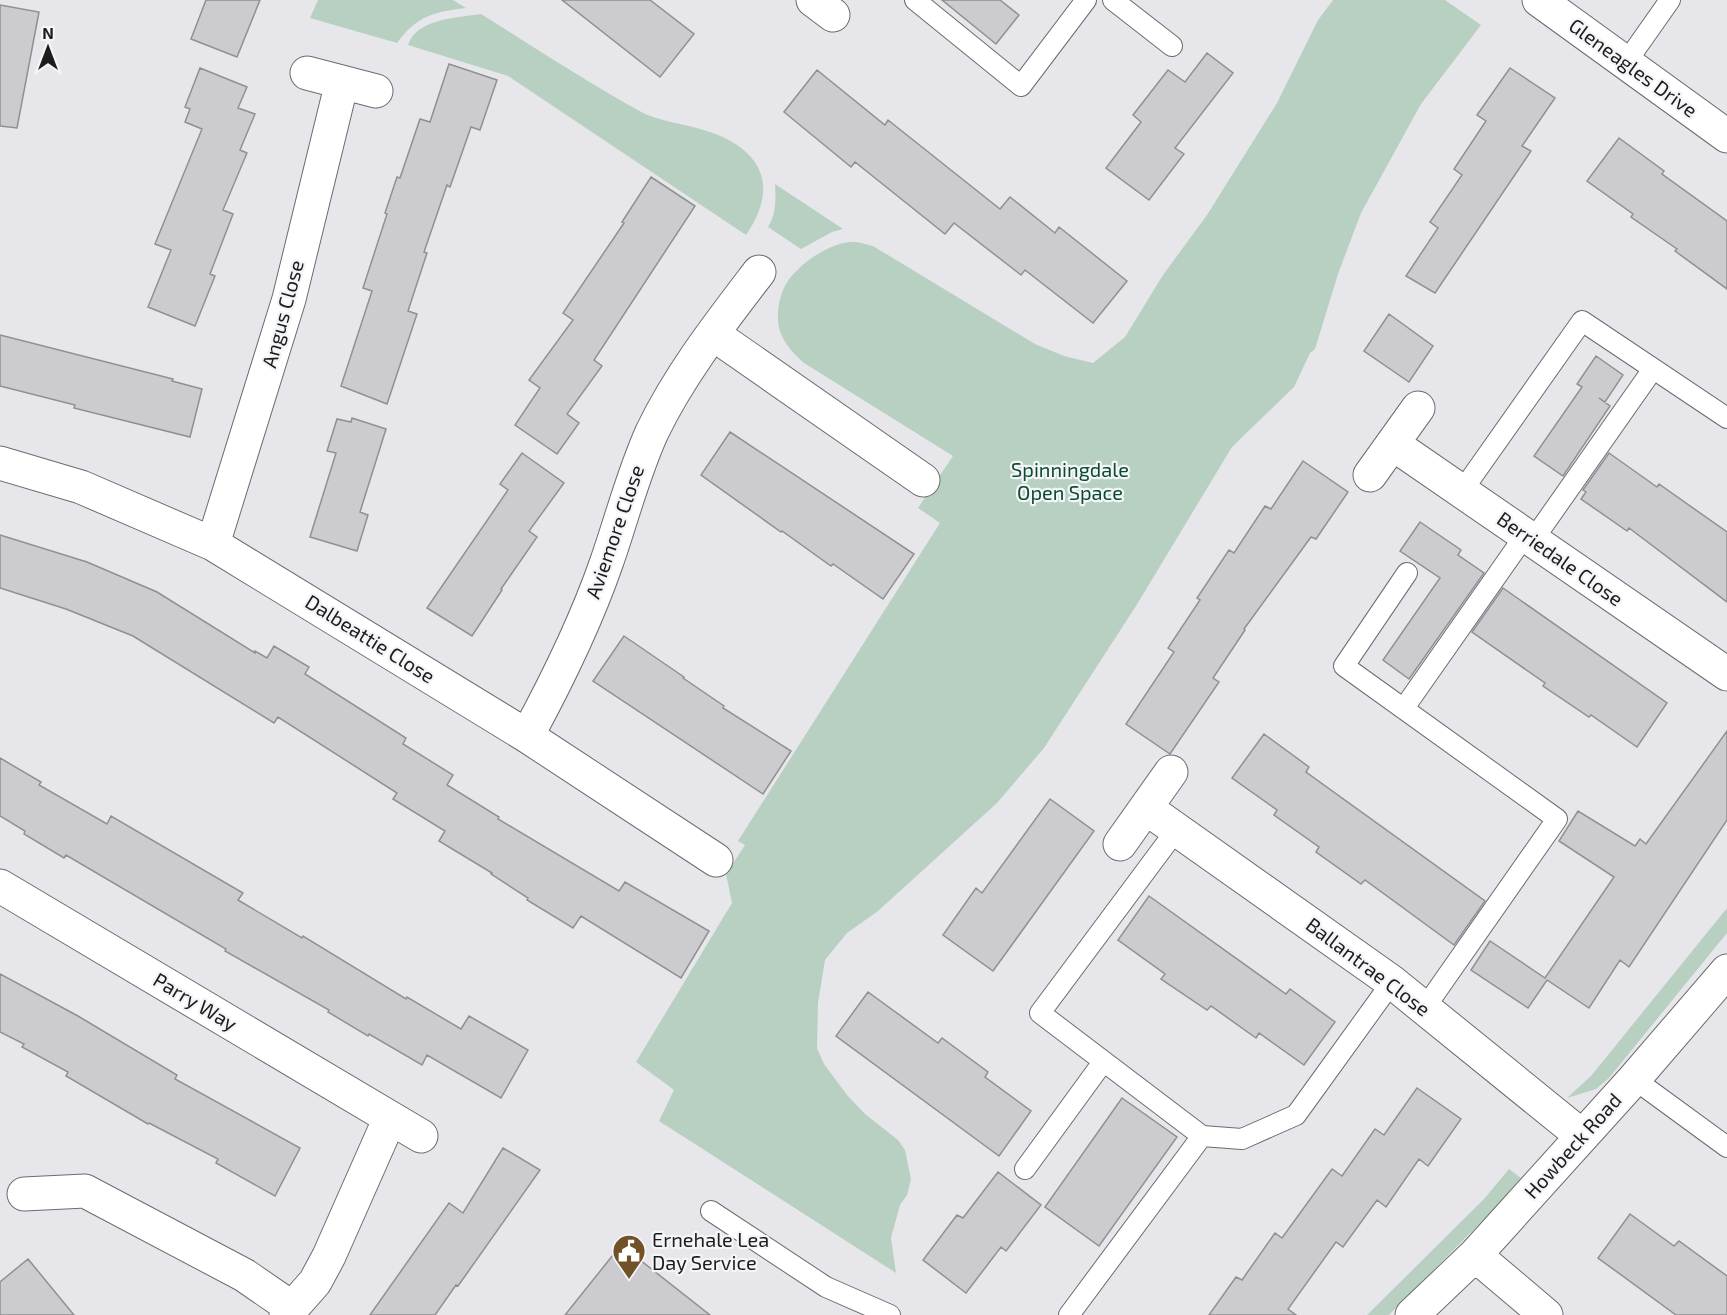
<svg xmlns="http://www.w3.org/2000/svg" width="1727" height="1315" font-family="'Exo 2',sans-serif">
	<style>
		.green { fill: #b8d0c1 }
		.building { fill: #ccccd0; stroke: #8f9093; stroke-width: 1.5 }
		.lines { fill: none; stroke-linecap: round; stroke-linejoin: round }
		.lane-casing { stroke: #6b6c6f; stroke-width: 22 }
		.street-casing { stroke: #6b6c6f; stroke-width: 35 }
		.lane { stroke: #fff; stroke-width: 20 }
		.street { stroke: #fff; stroke-width: 33 }
		.labels { text-anchor: middle; stroke-width: 4.5; stroke-linejoin: round; paint-order: stroke }
		.street-label { font-size: 20px; fill: #1c1c1d; stroke: #f4f5f8 }
		.park-label { font-size: 20px; fill: #0a4b2f; stroke: #f4f5f8 }
		.poi-label { font-size: 20px; fill: #1c1c1d; stroke: #f4f5f8; text-anchor: start }
	</style>
	<rect width="100%" height="100%" fill="#e7e7eb"/>
	<!-- green -->
	<path class="green" d="M318,0h135l13,8c-33,4 -49,8 -69,35l-87,-25z
		M1333,0h112l36,25 -60,79 -60,109 -23,61 -23,75 -5,4 -16,34 -62,60 -96,159 -92,142 -47,55 -119,108 -31,22 -22,27 -7,43 -1,45 7,16 23,31 18,19 33,26 7,10 6,29 -4,16 -7,10 -9,33 5,35 -237,-152 15,-31 -38,-28 96,-159 -6,-29 19,-29 -7,-4 202,-318 -22,-15 35,-52 -149,-93c-9,-8 -18,-17 -23,-29 -6,-14 -3,-36 5,-50 11,-19 46,-44 69,-42 6,0 12,3 18,4l162,98 29,12 29,7 32,-26 38,-62 44,-60 70,-112 41,-83z
		M481,14c53,33 109,70 164,100 7,3 15,5 22,7 26,6 60,12 80,32 26,25 17,56 -1,82l-238,-159 -100,-31c9,-27 49,-27 73,-31z
		M775,184l68,45 -11,3 -31,17 -33,-22c8,-13 8,-28 7,-43z
		M1727,908v25l-118,145 -13,11 -29,9 24,-22z
		M1509,1169l12,9 -30,34 -102,103h-22l117,-116z"/>
	<!-- building -->
	<path class="building" d="M206,0h54l-23,57 -46,-18z
		M562,0h88l44,34 -34,43z
		M942,0h58l19,15 -23,29z
		M0,5l39,7 -22,116 -17,-2z
		M1207,53l26,20 -58,75 9,6 -35,46 -43,-32 35,-46 -8,-7 35,-45 17,12z
		M449,64l48,16 -17,50 -9,-3 -21,60 -3,-2 -23,67 3,1 -19,58 9,3 -30,90 -46,-18 31,-95 -9,-3 24,-74 -2,-1 12,-36 3,1 20,-59 10,3z
		M200,68l47,19 -9,21 17,6 -15,36 7,3 -24,57 10,4 -23,60 5,2 -20,50 -47,-19 23,-57 -16,-6 47,-115 -17,-7 5,-13 -5,-2z
		M1510,68l45,30 -33,48 9,5 -96,142 -29,-17 32,-48 -8,-6 32,-47 -8,-6 32,-48 -9,-6z
		M817,70l68,55 3,-5 112,89 10,-12 45,36 4,-6 68,54 -34,42 -68,-53 -4,5 -67,-52 -9,11 -90,-72 -4,5 -67,-55z
		M1619,138l45,33 -2,3 65,47v68l-52,-38 2,-2 -46,-32 2,-3 -46,-33z
		M651,177l44,29 -101,154 8,6 -35,48 12,9 -22,31 -42,-29 25,-37 -11,-8 44,-60 -10,-7 61,-90 -2,-1z
		M1389,314l44,32 -24,36 -45,-31z
		M0,335l173,44 -1,2 30,8 -12,48 -116,-29 1,-3 -75,-19z
		M1596,356l27,19 -18,27 -6,-4 11,8 -47,70 -29,-20 48,-69 -5,-3z
		M352,418l34,11 -26,83 8,3 -11,36 -47,-14 26,-84 -9,-2 10,-32 14,3z
		M730,432l184,122 -31,45 -50,-35 -2,2 -49,-35 -1,1 -80,-57z
		M522,453l42,30 -35,48 8,6 -36,52 1,1 -30,46 -45,-28 81,-118 -8,-6z
		M1609,453l48,34 2,-3 68,48v70l-98,-74 -2,3 -46,-32 5,-7 -3,-2z
		M1303,461l45,31 -32,47 -5,-2 -67,92 1,1 -32,48 6,4 -49,72 -44,-30 48,-72 -6,-4 32,-48 -3,-2 32,-48 5,3 31,-47 6,3z
		M1420,522l41,28 -3,5 26,18 -75,106 -26,-19 57,-82 -40,-27z
		M0,535l87,27 70,30 98,61v-2l12,7 7,-12 35,21 -4,7 101,64 -3,6 50,31 -6,10 52,32 -1,2 121,72 6,-9 84,49 -28,47 -100,-62 -8,12 -46,-28 1,-2 -37,-24 1,-1 -53,-32 6,-10 -52,-32 4,-6 -119,-76 -4,6 -141,-87 -67,-27 -66,-21z
		M1503,588l164,115 -30,44 -46,-32 -2,2 -46,-31 2,-3 -73,-51z
		M624,636l60,41 -1,1 41,28 -1,2 68,43 -28,43 -170,-113z
		M1727,731v89l-98,147 -9,-7 -31,48 -42,-28 -19,28 -57,-38 19,-29 55,37 69,-101 -55,-36 19,-30 57,35 5,-7 6,5z
		M1264,734l45,33 -3,5 179,129 -31,44 -89,-65 -4,4 -45,-32 3,-5 -45,-32 3,-5 -45,-32z
		M0,758l41,24 -2,3 68,39 4,-8 132,77 -5,7 64,38 1,-2 103,63 1,-2 54,32 8,-13 59,34 -27,48 -74,-43 -5,10 -53,-31 -1,2 -40,-24 1,-2 -104,-59 1,-2 -160,-94 -2,3 -40,-24 1,-3 -25,-15z
		M1050,799l44,32 -101,140 -50,-36 33,-47 6,5z
		M1149,896l137,98 4,-5 45,33 -31,43 -45,-32 -3,5 -45,-32 -4,4 -46,-31 4,-5 -47,-34z
		M0,974l78,42 99,59 -2,4 125,69 -25,48 -59,-33 2,-4 -69,-36 -1,1 -82,-48 2,-4 -46,-25 2,-3 -24,-12z
		M868,992l70,51 4,-5 46,34 -3,5 46,34 -32,45 -163,-120z
		M1417,1088l44,31 -33,47 -9,-7 -33,48 -9,-7 -34,47 -7,-5 -48,67 8,6h-87l27,-38 6,3 33,-47 7,5 50,-69 10,7 33,-47 9,6z
		M1122,1098l55,39 -78,109 -54,-39z
		M503,1148l37,22 -82,116 -2,-1 -21,30h-65l79,-112 14,10z
		M998,1172l43,33 -35,46 -5,-4 -35,46 -43,-33 34,-45 6,3z
		M1630,1214l44,32 5,-5 48,35v39h-51l-78,-57z
		M621,1245l89,70h-145z
		M28,1259l46,56h-74v-33z"/>
	<g class="lines">
		<defs>
			<path id="lane" d="M915,0l106,86 65,-86
				M1113,0l59,46
				M1625,64l45,-64
				M1462,491l120,-170 145,97
				M1533,540l120,-171
				M1407,573l-63,93 213,153 -133,190
				M1404,708l122,-174
				M1177,829l-137,184 162,123 40,3 54,-24 96,-133
				M1634,1079l93,68
				M1025,1169l78,-107
				M711,1211l115,76 64,28
				M1069,1315l133,-179"/>
			<path id="street" d="M813,0l20,15
				M1539,0l188,136
				M307,73l69,18
				M713,334l210,146
				M1393,444l334,230
				M0,463l81,24 132,57 314,192 189,124
				M1370,475l48,-67
				M213,544l76,-245 53,-217
				M527,736c31,-57 59,-114 80,-175 15,-43 26,-87 45,-129 28,-58 68,-109 107,-160
				M1146,808l246,174 190,154
				M1120,844l51,-72
				M0,886l421,250
				M24,1194l61,-3 159,84 48,33
				M1475,1255l71,60
				M286,1315l29,-33 14,-26 61,-138
				M1412,1315l63,-60 159,-176 93,-108"/>
		</defs>
		<!-- lane casing -->
		<use href="#lane" class="lane-casing"/>
		<!-- street casing -->
		<use href="#street" class="street-casing"/>
		<!-- lane -->
		<use href="#lane" class="lane"/>
		<!-- street -->
		<use href="#street" class="street"/>
	</g>
	<!-- icons -->
	<defs>
		<symbol id="civic-pin" viewBox="-11 -11 22 30"><path d="M0 17L-7.5 6A9.5 9.5 0 1 1 7.5 6Z" fill="#725028" stroke="#f4f5f8"/><path d="M-.6-6.5H3V-4.5H.6V-3L4-1V1h2V6H-6V1h2V-1L-.6-3ZM-1.2 2.5V6h2.4V2.5Z" fill="#fff"/></symbol>
	</defs>
	<g fill-rule="evenodd">
		<use href="#civic-pin" x="610" y="1232" width="38" height="52"/>
	</g>
	<g class="labels">
		<!-- street labels -->
		<g class="street-label">
			<text transform="translate(1633 68) rotate(36)" y="7">Gleneagles Drive</text>
			<text transform="translate(283 314) rotate(-75)" y="7">Angus Close</text>
			<text transform="translate(615 532) rotate(-71)" y="7">Aviemore Close</text>
			<text transform="translate(1560 559) rotate(35)" y="7">Berriedale Close</text>
			<text transform="translate(370 639) rotate(32)" y="7">Dalbeattie Close</text>
			<text transform="translate(1368 967) rotate(37)" y="7">Ballantrae Close</text>
			<text transform="translate(195 1002) rotate(31)" y="7">Parry Way</text>
			<text transform="translate(1573 1146) rotate(-48)" y="7">Howbeck Road</text>
		</g>
		<!-- park labels -->
		<g class="park-label">
			<text x="1070" y="477">Spinningdale<tspan x="1070" dy="23">Open Space</tspan></text>
		</g>
		<!-- poi labels -->
		<g class="poi-label">
			<text x="652" y="1247">Ernehale Lea<tspan x="652" dy="23">Day Service</tspan></text>
		</g>
	</g>
	<!-- north arrow -->
	<g transform="translate(48 48)" stroke="#f4f5f8" stroke-width="4.5" paint-order="stroke">
	<path d="M0-4.5L10 22L0 15L-10 22Z" fill="#1c1c1d"/>
	<text y="-9" font-size="16" font-weight="bold" text-anchor="middle" fill="#1c1c1d">N</text>
	</g>
</svg>
